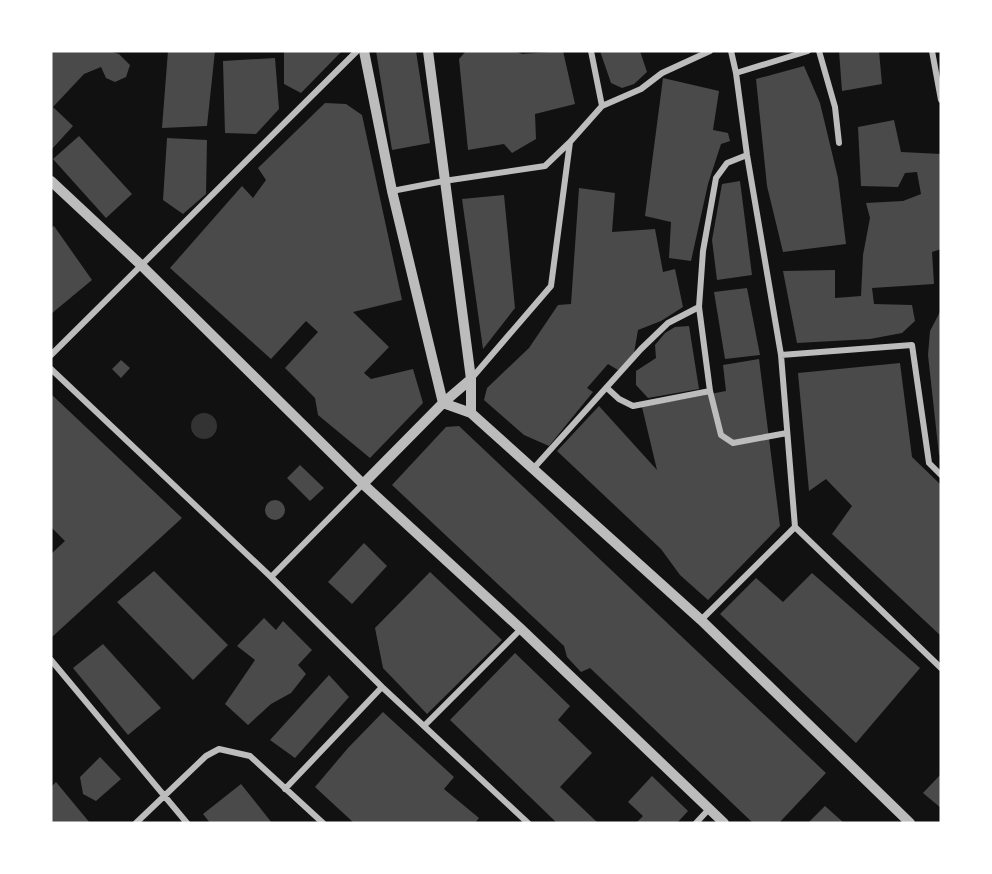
<svg xmlns="http://www.w3.org/2000/svg" width="992" height="874" font-family="Georgia,serif">
	<style>
		.water { fill: #333 }
		.building { fill: #4a4a4a }
		.lines { fill: none; stroke-linecap: round; stroke-linejoin: round }
		.minor { stroke: #bcbcbc; stroke-width: 6 }
		.tertiary { stroke: #bcbcbc; stroke-width: 10 }
	</style>
	<rect width="100%" height="100%" fill="#111"/>
	<!-- water -->
	<path class="water" d="M191 426a13 13 0 1 1 26 0a13 13 0 1 1-26 0Z"/>
	<!-- building -->
	<path class="building" d="M51,51h58l10,3 11,11 -4,12 -11,5 -9,-4 -5,-11 -17,7 -31,33 20,19 -22,24z
		M168,51h47l-8,75 -45,2z
		M284,51h58l-41,42 -17,-9z
		M376,51h40l14,92 -38,7z
		M466,51h49l7,3 41,-3 12,53 -40,10 1,25 -24,14 -8,-9 -36,6 -9,-91z
		M600,51h40l7,21 -13,12 -12,4 -11,-5z
		M839,51h40l3,33 -40,7z
		M275,58l4,51 -23,25 -31,-1 -2,-72z
		M804,66l16,37 18,75 8,66 -63,8 -16,-66 -11,-107z
		M663,78l56,13 -6,39 15,3 2,8 -9,3 -13,40 -17,77 -22,-3 2,-36 -26,-6z
		M325,103l21,1 16,11 40,185 -49,12 36,35 -25,26 7,6 42,-10 10,34 -53,55 -52,-43 -3,-17 -30,-30 33,-36 -12,-11 -35,38 -101,-91 72,-82 11,12 13,-18 -8,-12z
		M894,120l7,32 40,2v95l-9,3 2,32 -62,4 2,16 38,1 3,16 -13,12 -32,6 -73,4 -14,-72 52,-1v28l26,-2 2,-41 7,-37 -4,-15 37,-2 18,-7 -4,-22 -12,1 -7,14 -37,-1 -3,-59z
		M79,136l53,58 -26,24 -53,-59z
		M167,138l40,2 -1,54 -23,20 -20,-14z
		M740,181l12,94 -35,5 -5,-40 10,-56z
		M579,188l36,5 -3,39 43,-3 8,43 12,-3 8,38 -22,14 -23,9 -4,23 -16,17 -10,-6 -21,24 6,4 -44,54 -25,-11 -40,-35 3,-12 42,-40 29,-43 13,-1z
		M504,195l11,113 -32,41 -21,-150z
		M54,226l38,54 -41,34v-86z
		M747,288l13,67 -35,4 -11,-67z
		M941,310v145h-2l-11,-100 2,-24z
		M689,326l10,63 -51,9 -12,-13v-14l20,-13 -1,-13 10,-12 10,-6z
		M759,359l21,167 -72,74 -28,-25 -19,-26 -104,-98 42,-45 58,64 -15,-63 84,-16 -3,-26z
		M121,360l9,8 -9,10 -9,-9z
		M900,363l12,94 29,28v151l-109,-102 20,-28 -26,-27 -17,12 -11,-118z
		M51,394l131,124 -130,119 -1,-83 14,-13 -14,-14z
		M459,426l367,347 -47,50h-26l-163,-155 -9,4 -14,-15 -3,-11 -172,-161 54,-58z
		M300,465l24,23 -14,13 -23,-23z
		M265 510a10 10 0 1 1 20 0a10 10 0 1 1-20 0Z
		M364,543l23,23 -35,38 -24,-22z
		M154,571l74,74 -35,35 -76,-78z
		M430,572l72,68 -75,74 -44,-46 -8,-40z
		M812,573l108,95 -64,75 -136,-129 36,-36 27,24z
		M264,618l12,12 7,-9 29,29 -14,15 8,9 -15,19 -20,11 -23,21 -23,-21 30,-44 -18,-14z
		M103,644l58,64 -33,27 -55,-67z
		M515,653l55,53 -12,14 34,33 -32,34 38,36h-41l-107,-103z
		M329,675l20,22 -54,61 -25,-18z
		M383,712l71,65 -10,12 35,29 -4,5h-121l-39,-36 33,-39z
		M100,757l21,22 -25,22 -13,-7 -3,-17z
		M941,774v34l-18,-15z
		M652,776l36,35 -11,12h-41l7,-7 -15,-14z
		M56,782l34,41h-39v-36z
		M241,784l31,39h-62l-7,-9z
		M825,806l19,17h-36z"/>
	<g class="lines">
		<!-- minor -->
		<path class="minor" d="M731,51l5,22 11,82 34,200 14,172 146,141
			M819,51l16,56 4,36
			M932,51l9,49
			M736,73l72,-22
			M602,106l39,-17 21,-16 48,-22
			M747,155l-20,8 -11,15 -13,73 -4,56 11,84 11,44 12,8 54,-10
			M392,191l52,-10 101,-15 25,-24 32,-36 -11,-55
			M51,355l306,-304
			M781,355l131,-10 17,118 12,12
			M51,369l220,208 111,110 146,136
			M471,379l80,-93 19,-144
			M607,388l12,11 14,7 77,-15
			M533,469l108,-120 27,-26 31,-16
			M271,577l92,-93
			M701,620l94,-93
			M51,660l136,163
			M424,726l97,-97
			M285,789l97,-102
			M136,823l70,-67 13,-7 31,7 73,67
			M696,823l13,-14"/>
		<!-- tertiary -->
		<path class="tertiary" d="M364,51l28,140 51,212 28,10 230,207 209,203
			M428,51l43,328v34
			M51,181l90,84 222,219 158,145 203,194
			M363,484l80,-81 28,-24"/>
	</g>
	<!-- border -->
	<rect width="992" height="874" fill="none" stroke="#ffffff" stroke-width="105"/>
</svg>
